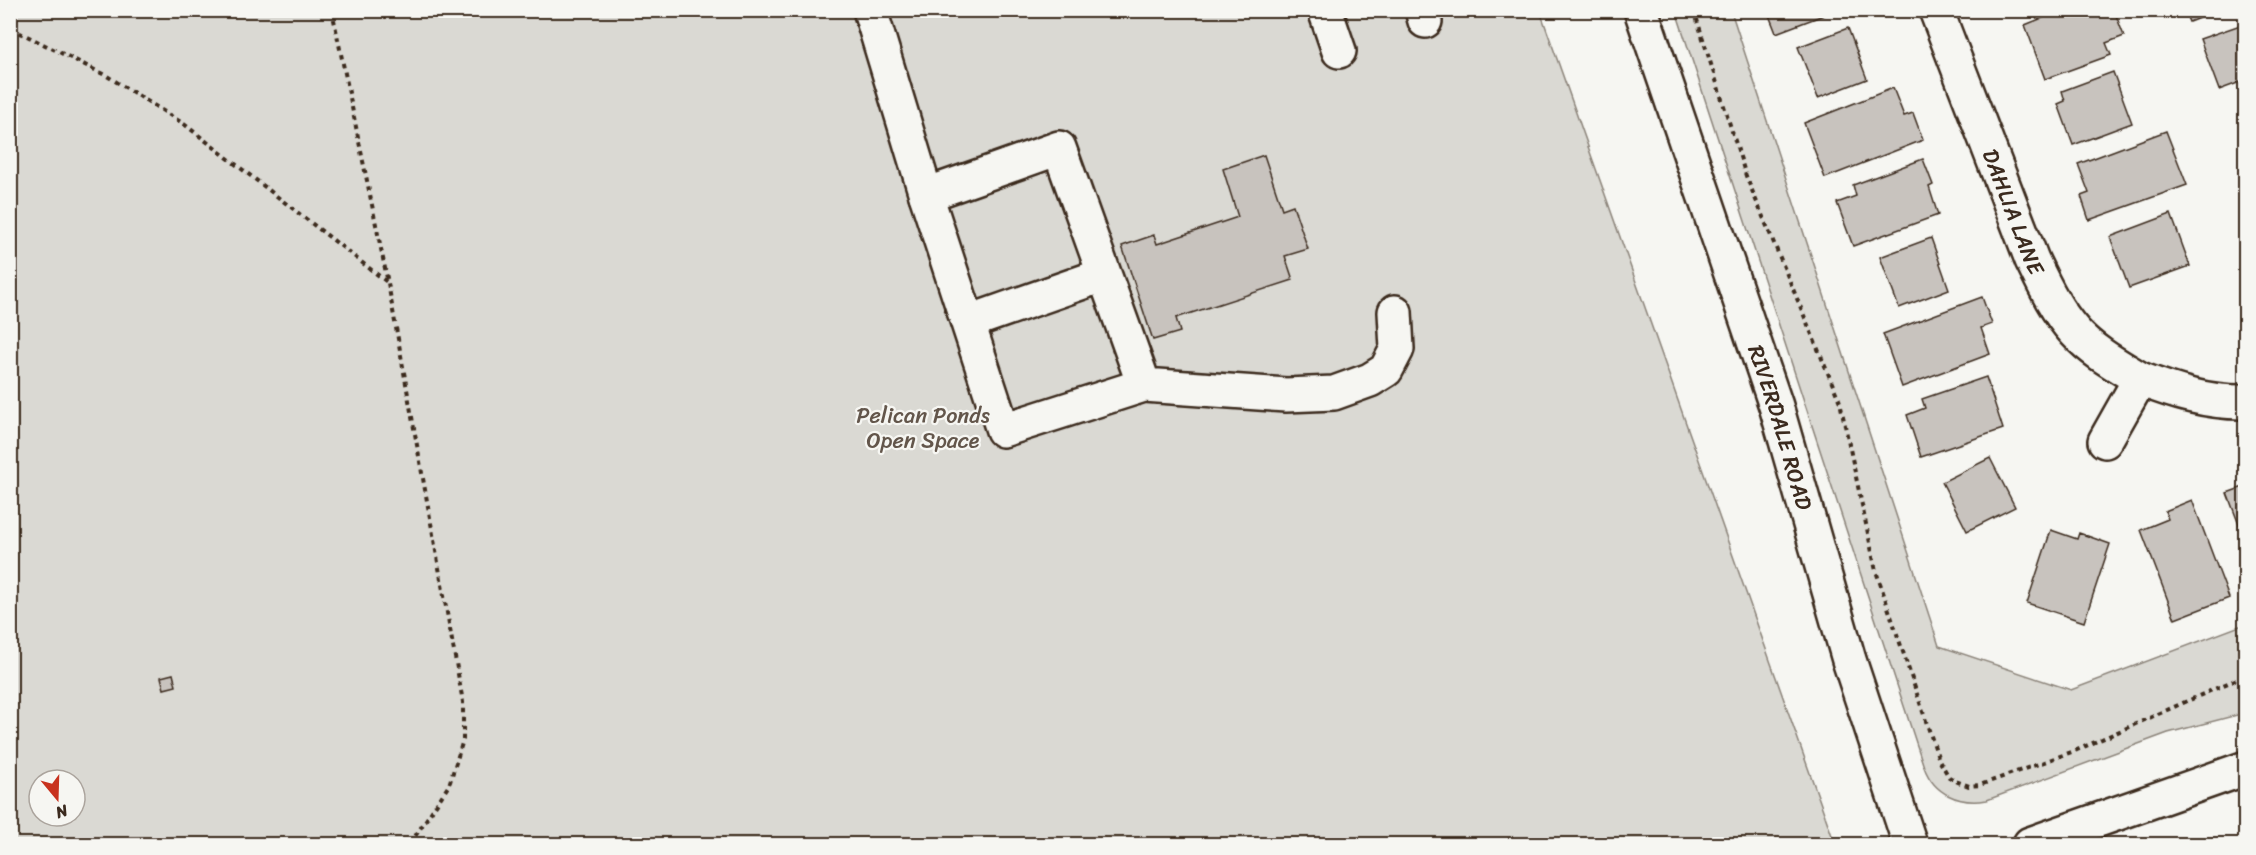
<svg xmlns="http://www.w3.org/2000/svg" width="2256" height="855" font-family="Sriracha,sans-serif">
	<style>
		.green { fill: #dad9d3; stroke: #8a8278; stroke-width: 1.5; fill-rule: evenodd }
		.building { fill: #c8c3be; stroke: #3b2a1e; stroke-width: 1.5 }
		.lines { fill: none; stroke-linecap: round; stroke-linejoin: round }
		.minor-casing { stroke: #3b2a1e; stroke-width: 38 }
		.path { stroke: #3b2a1e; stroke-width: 4; stroke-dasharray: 4.5 4.5; stroke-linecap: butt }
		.minor { stroke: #f6f6f2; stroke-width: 33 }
		.labels { text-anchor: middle; stroke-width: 4.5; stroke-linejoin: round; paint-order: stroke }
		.street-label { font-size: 22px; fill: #3b2a1e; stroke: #f6f6f2 }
		.park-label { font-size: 22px; fill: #63564b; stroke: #f6f6f2 }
	</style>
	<rect width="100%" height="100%" fill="#f6f6f2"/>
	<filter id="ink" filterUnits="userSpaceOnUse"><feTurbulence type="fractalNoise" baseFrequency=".0167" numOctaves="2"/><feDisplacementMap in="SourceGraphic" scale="12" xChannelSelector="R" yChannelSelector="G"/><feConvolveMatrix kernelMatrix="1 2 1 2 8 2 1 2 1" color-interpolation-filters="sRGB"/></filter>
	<g filter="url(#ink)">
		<!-- green -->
		<path class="green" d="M10,11h1530l295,833h-1824zM39,780h36v36h-36z
			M1676,11h55l208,635 132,44 174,-66v89l-77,20 -181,67c-28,5 -53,-6 -63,-33z"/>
		<!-- building -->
		<path class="building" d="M1767,10h70l-61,23z
			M2062,10h52l10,26 -18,7 5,12 -66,24 -20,-54z
			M2184,10h36l-31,12z
			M2246,23v57l-27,10 -19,-51z
			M1848,28l19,51 -49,19 -20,-51z
			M2113,72l19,51 -59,22 -15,-41 7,-3 -3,-10z
			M1893,88l11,28 9,-3 10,27 -98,38 -21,-55z
			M2166,131l21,54 -98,35 -8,-24 8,-3 -11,-29z
			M1264,155l18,54 11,-4 15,44 -23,7 8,24 -117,38 4,14 -27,8 -31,-94 32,-11 3,9 81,-27 -15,-48z
			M1923,159l10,26 -4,2 9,28 -85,31 -16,-43 19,-7 -3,-11z
			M2171,214l19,52 -61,22 -19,-51z
			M1931,238l18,51 -50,19 -19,-51z
			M1982,297l10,27 -11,4 9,26 -88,33 -19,-53z
			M1986,377l17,52 -82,28 -14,-42 18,-7 -3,-9z
			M1990,458l25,49 -48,24 -25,-49z
			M2246,486v57l-19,-50z
			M2192,500l37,98 -54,21 -34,-89 27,-11 -3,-8z
			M2051,530l26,9 2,-6 31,11 -26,78 -57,-19z
			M173,674l3,12 -12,3 -3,-12z"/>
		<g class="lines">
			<defs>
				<g id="minor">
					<path d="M870,10l56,185"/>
					<path d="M1325,10l14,41"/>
					<path d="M1422,10l3,11"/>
					<path id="s1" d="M1641,10l135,396 73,254 61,184"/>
					<path id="s2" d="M1936,10l96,250c12,25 24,51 43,72 18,20 42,33 65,47"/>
					<path d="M969,322l134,-47"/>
					<path d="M1144,385l-85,-237 -133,47 77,235 141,-45 142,10 48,-2 36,-13 16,-10 11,-21 -2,-37"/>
					<path d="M2105,441l35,-62c34,13 68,24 106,23"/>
					<path d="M2030,844l216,-76"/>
				</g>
			</defs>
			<!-- minor casing -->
			<use href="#minor" class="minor-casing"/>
			<!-- path -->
			<path class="path" d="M332,10l56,273 75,419v38l-14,45 -39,59
				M1694,10l52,166 94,226 36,169 63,189 10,17 9,5 11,4 11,-1 97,-35 169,-75
				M10,30l15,5 82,41 77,48 203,158"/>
			<!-- minor -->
			<use href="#minor" class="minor"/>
		</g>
	</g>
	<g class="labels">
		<!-- street labels -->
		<g class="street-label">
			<text dy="8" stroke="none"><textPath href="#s2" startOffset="216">DAHLIA LANE</textPath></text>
			<text dy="8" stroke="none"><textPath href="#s1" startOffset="440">RIVERDALE ROAD</textPath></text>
		</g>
		<!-- park labels -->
		<g class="park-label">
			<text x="923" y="423">Pelican Ponds<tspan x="923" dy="25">Open Space</tspan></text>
		</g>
	</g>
	<!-- margin -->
	<rect width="2256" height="855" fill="none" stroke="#f6f6f2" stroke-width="36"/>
	<rect x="18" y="18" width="2220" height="819" fill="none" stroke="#3b2a1e" stroke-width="2" filter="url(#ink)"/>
	<!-- north arrow -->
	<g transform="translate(57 798) rotate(161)"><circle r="28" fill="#f6f6f2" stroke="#aba49d" stroke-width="1.5"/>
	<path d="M0-4.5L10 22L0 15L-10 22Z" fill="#c8321e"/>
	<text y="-9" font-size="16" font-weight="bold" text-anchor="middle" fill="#3b2a1e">N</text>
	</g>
</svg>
